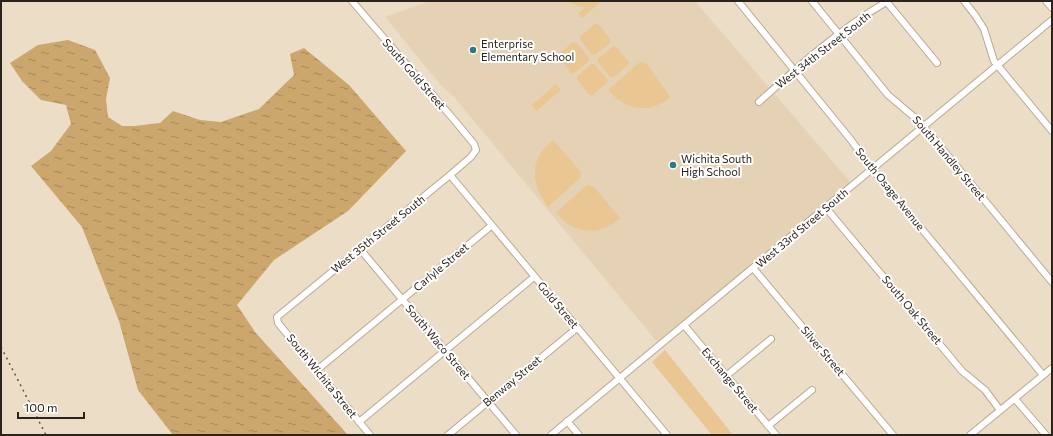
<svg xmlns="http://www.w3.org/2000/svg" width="1053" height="436" font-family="Commissioner,sans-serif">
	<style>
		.built { fill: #e5d2b5 }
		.green { fill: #e9c692 }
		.water { fill: url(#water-ripples) }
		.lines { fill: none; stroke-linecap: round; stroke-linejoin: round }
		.minor-casing { stroke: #b8a994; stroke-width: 8 }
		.minor { stroke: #fff; stroke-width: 6 }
		.rail { stroke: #5d5549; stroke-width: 1.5; stroke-dasharray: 2 4; stroke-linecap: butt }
		.poi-dot { fill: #327785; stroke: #fff; stroke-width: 1.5 }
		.labels { text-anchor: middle; stroke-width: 4; stroke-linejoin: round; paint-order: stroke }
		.poi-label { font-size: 11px; fill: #2a241c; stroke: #fff; text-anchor: start }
		.street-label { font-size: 11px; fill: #2a241c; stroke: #fff }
	</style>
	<defs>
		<pattern id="water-ripples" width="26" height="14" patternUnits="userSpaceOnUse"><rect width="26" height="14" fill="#cba66d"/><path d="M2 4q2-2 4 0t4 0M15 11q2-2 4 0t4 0" fill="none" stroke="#a58759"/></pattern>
	</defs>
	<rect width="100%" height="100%" fill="#ecddc6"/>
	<!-- built -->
	<path class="built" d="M430,1h265l156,182 -193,160 -203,-245 -16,-15 -54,-66z"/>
	<!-- green -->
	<path class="green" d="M568,1h34l-20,17 -4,-4 7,-6 -10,-3z
		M595,24h3l13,16 -1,3 -15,12h-3l-12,-16v-2z
		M573,42h3l13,16v3l-15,12h-3l-12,-16v-3z
		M613,46l3,1 13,15 -1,3 -14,12h-4l-12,-15v-3z
		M640,62l6,1 24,34c-21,18 -45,13 -62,-7z
		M591,64h3l14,16 -1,3 -14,12h-4l-12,-16v-3z
		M556,84l5,6 -25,21 -4,-6z
		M553,140l28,32v5l-33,30c-17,-25 -20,-46 5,-67z
		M587,185l6,1 27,32c-21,19 -47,16 -64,-5z
		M665,350l68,85h-21l-60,-73z"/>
	<!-- water -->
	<path class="water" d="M68,40l27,10 15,28 -4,21 2,18 14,9h12l26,-3 13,-12 27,9 21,2 38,-13 35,-34 -4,-21 14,-6 45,37 57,66 -58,60 -74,49 -37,45 18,27 93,103h-175l-35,-45 -19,-69 -37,-94 -51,-61 20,-15 20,-27 -5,-19 -25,-5 -19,-19 -12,-18 28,-18z"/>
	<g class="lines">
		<defs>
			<path id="minor" d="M352,1l103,120 19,23 2,6 -5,7 -21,18 -173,142 1,6 92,112
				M738,1l113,139 21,29 171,206
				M812,1l76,94 32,27 132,160
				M886,1l51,62
				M964,1l11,14 9,14 10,32 58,70
				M1046,1l6,7
				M759,102c40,-36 82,-74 129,-101
				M450,175l217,260
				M826,208l136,163 23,19 15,20
				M360,249l156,186
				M753,268l140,167
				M684,325l92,110
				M317,370l174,-144
				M726,376l45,-37
				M1015,399l31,36
				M567,421l12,14
				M359,422l175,-145
				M768,426l44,-36
				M448,435l129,-107
				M551,435l501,-415
				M970,435l82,-67"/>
		</defs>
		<!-- minor casing -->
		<use href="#minor" class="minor-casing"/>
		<!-- minor -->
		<use href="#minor" class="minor"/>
		<!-- rail -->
		<path class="rail" d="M1,347l45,88"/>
	</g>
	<!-- markers -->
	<g class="poi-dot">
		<circle cx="473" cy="50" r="4"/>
		<circle cx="673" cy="165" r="4"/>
	</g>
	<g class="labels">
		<!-- poi labels -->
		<g class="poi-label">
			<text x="481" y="48">Enterprise<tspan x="481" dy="13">Elementary School</tspan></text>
			<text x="681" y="163">Wichita South<tspan x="681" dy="13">High School</tspan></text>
		</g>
		<!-- street labels -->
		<g class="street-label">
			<text transform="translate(823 50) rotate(-38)" y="4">West 34th Street South</text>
			<text transform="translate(414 74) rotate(49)" y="4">South Gold Street</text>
			<text transform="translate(949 158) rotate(50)" y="4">South Handley Street</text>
			<text transform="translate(890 189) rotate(51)" y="4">South Osage Avenue</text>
			<text transform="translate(802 228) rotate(-40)" y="4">West 33rd Street South</text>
			<text transform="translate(378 234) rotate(-39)" y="4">West 35th Street South</text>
			<text transform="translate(441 267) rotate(-40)" y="4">Carlyle Street</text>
			<text transform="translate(558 305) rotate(50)" y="4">Gold Street</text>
			<text transform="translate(912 310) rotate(50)" y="4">South Oak Street</text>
			<text transform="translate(438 342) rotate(50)" y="4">South Waco Street</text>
			<text transform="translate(823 351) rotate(50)" y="4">Silver Street</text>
			<text transform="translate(322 376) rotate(51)" y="4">South Wichita Street</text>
			<text transform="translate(730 380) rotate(50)" y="4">Exchange Street</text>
			<text transform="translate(512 381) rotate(-40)" y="4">Benway Street</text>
		</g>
	</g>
	<!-- border -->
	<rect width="1053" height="436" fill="none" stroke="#2a241c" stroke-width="4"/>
	<!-- scale -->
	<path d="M18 412v6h66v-6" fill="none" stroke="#2a241c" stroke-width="2"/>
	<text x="24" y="412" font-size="12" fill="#2a241c" stroke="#ffffff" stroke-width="3" paint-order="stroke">100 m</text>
</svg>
